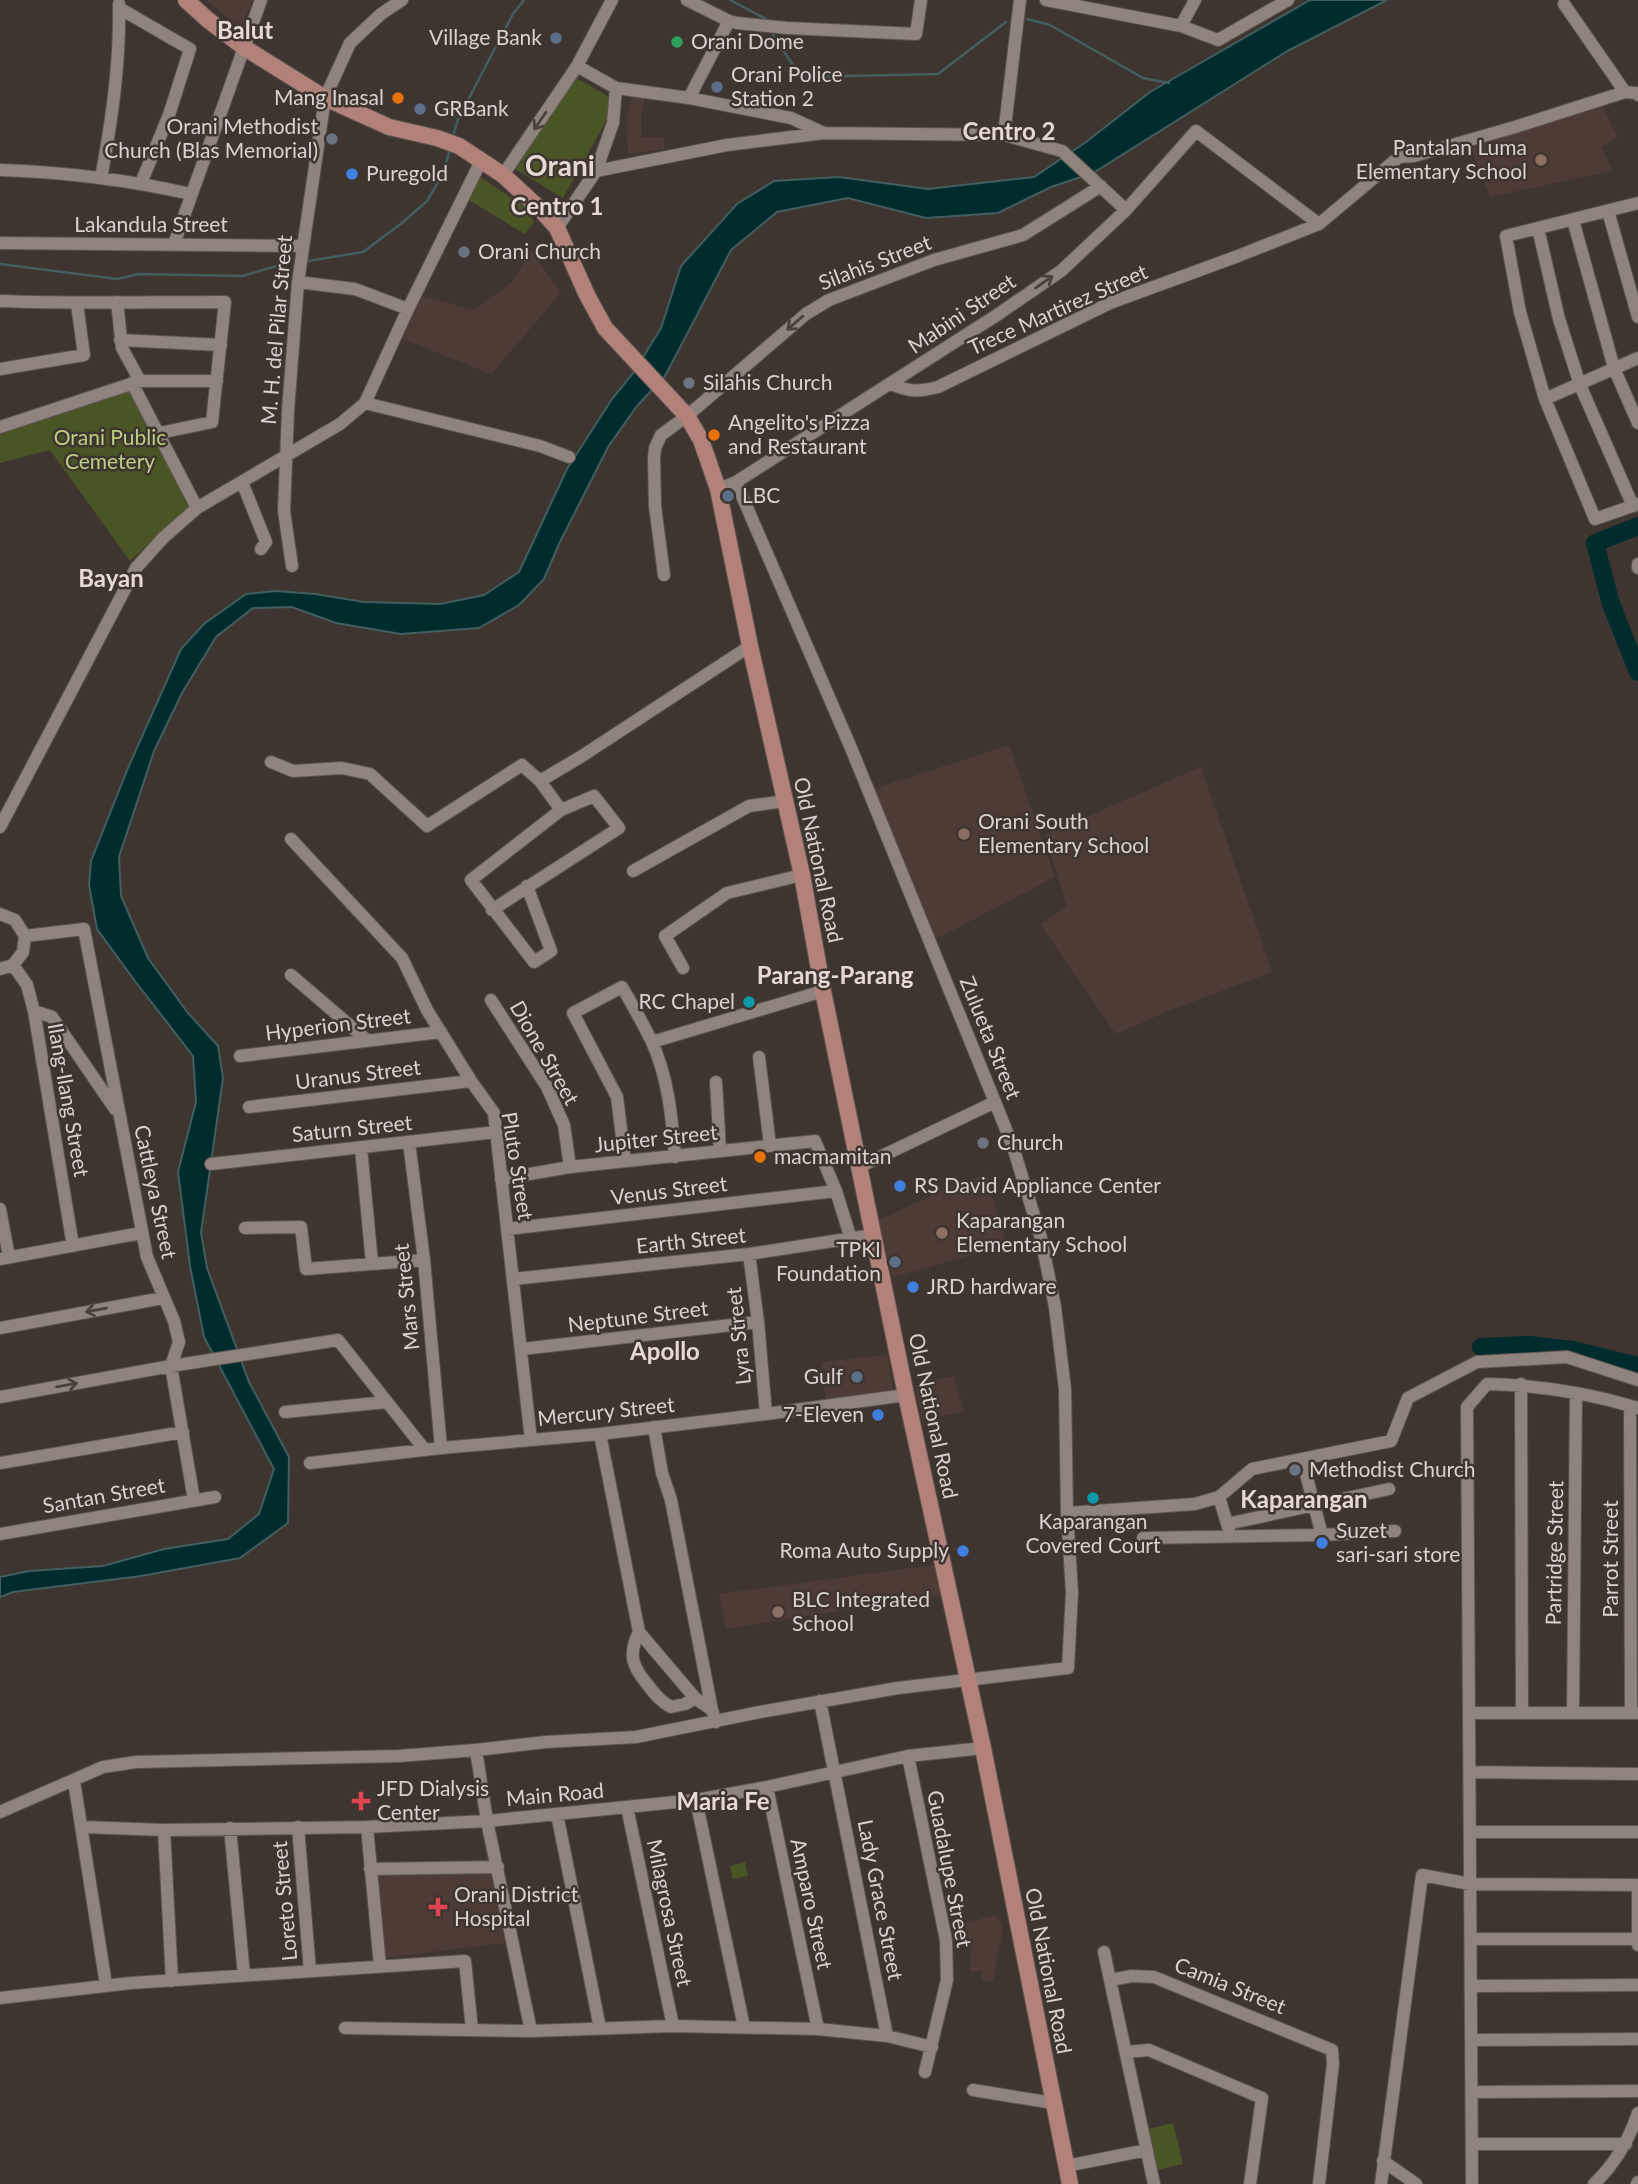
<svg xmlns="http://www.w3.org/2000/svg" width="1638" height="2184" font-family="Lato,sans-serif">
	<style>
		.built { fill: #4d3c35 }
		.green { fill: #4a5526 }
		.water { fill: #012c2e; stroke: #425e5e; stroke-width: 2 }
		.lines { fill: none; stroke-linecap: round; stroke-linejoin: round }
		.stream { stroke: #425e5e; stroke-width: 2.5 }
		.river { stroke: #012c2e; stroke-width: 18 }
		.minor-casing { stroke: #5c534f; stroke-width: 14 }
		.major-casing { stroke: #5c534f; stroke-width: 18 }
		.minor { stroke: #8f837e; stroke-width: 12 }
		.major { stroke: #b2827a; stroke-width: 16 }
		.oneway { stroke: #4b413c }
		.service-dot { fill: #5c6f8a; stroke: #3f3530; stroke-width: 2.5 }
		.leisure-dot { fill: #2e9e5b; stroke: #3f3530; stroke-width: 2.5 }
		.food-dot { fill: #e8710a; stroke: #3f3530; stroke-width: 2.5 }
		.worship-dot { fill: #6b7280; stroke: #3f3530; stroke-width: 2.5 }
		.education-dot { fill: #8d6e63; stroke: #3f3530; stroke-width: 2.5 }
		.shop-dot { fill: #3f7fe0; stroke: #3f3530; stroke-width: 2.5 }
		.culture-dot { fill: #0f9aa8; stroke: #3f3530; stroke-width: 2.5 }
		.health-dot { fill: #e0444e; stroke: #3f3530; stroke-width: 2.5 }
		.labels { text-anchor: middle; stroke-width: 5; stroke-linejoin: round; paint-order: stroke }
		.poi-label { font-size: 21px; fill: #d9d2cf; stroke: #3f3530; text-anchor: start }
		.street-label { font-size: 21px; fill: #d9d2cf; stroke: #3f3530 }
		.park-label { font-size: 21px; fill: #bccf81; stroke: #3f3530 }
		.quarter-label { font-size: 24px; font-weight: bold; fill: #e6d8d3; stroke: #3f3530 }
		.district-label { font-size: 28px; font-weight: bold; fill: #e6d8d3; stroke: #3f3530 }
	</style>
	<rect width="100%" height="100%" fill="#3f3530"/>
	<!-- built -->
	<path class="built" d="M206,0h46l-11,29z
		M645,95l-4,24 1,18h21l2,12 -37,5 -2,-34 6,-23z
		M1602,105l15,32 -15,10 10,24 -122,26 -19,-49z
		M531,250l30,43 -70,81 -88,-35 18,-43 54,14 37,-28z
		M1009,745l46,132 -123,64 -61,-151z
		M1201,767l71,205 -104,39 -52,23 -76,-110 27,-18 -22,-71z
		M986,1174l21,71 -114,32 -16,-56 70,-33z
		M888,1355l5,37 -67,8 -5,-38z
		M954,1376l10,36 -42,8 -7,-35z
		M934,1565l7,30 -215,34 -7,-35z
		M491,1870l14,73 -123,15 -9,-86z
		M995,1915l7,9v10l-9,47h-11v-10h-12v-27l-13,1 -4,-18z"/>
	<!-- green -->
	<path class="green" d="M576,78l37,21 -8,24 -42,75 -48,-29z
		M480,177l45,30 9,15 -9,12 -58,-35z
		M118,391l17,3 58,110 -63,57 -80,-111 -50,13v-31z
		M745,1862l3,14 -15,3 -3,-13z
		M1173,2123l10,41 -25,6 -9,-41z"/>
	<!-- water -->
	<path class="water" d="M1310,0h77l-98,50 -196,123 -42,14 -53,26 -72,5 -78,-20 -71,14 -46,38 -66,126 -28,30 -29,41 -49,97 -15,35 -25,26 -40,23 -78,6 -65,-11 -44,-16 -39,1 -37,29 -34,56 -28,58 -35,106 2,39 27,62 40,55 30,33 5,32 -22,155 6,35 42,114 40,75 -1,66 -48,35 -99,18 -128,16 -13,5v-20l29,-6 74,-5 61,-17 64,-10 31,-25 15,-45 -70,-132 -14,-71 -12,-94 18,-70 -3,-46 -58,-75 -38,-52 -8,-44 2,-24 37,-93 53,-119 23,-25 42,-30 30,-3 39,3 49,8 76,2 44,-9 35,-23 48,-103 45,-70 22,-27 27,-44 20,-62 56,-62 37,-23 65,-4 89,12 106,-12 52,-35 64,-50z"/>
	<g class="lines">
		<!-- stream -->
		<path class="stream" d="M730,0l36,19
			M1027,19l23,6 93,53 26,5
			M773,35l28,42 137,-3 68,-52
			M453,136l5,-17 55,-105 11,-14
			M308,261l55,-9 39,-29 25,-22 16,-27 7,-25
			M0,264l117,15 22,-5 103,2 49,-14"/>
		<!-- river -->
		<path class="river" d="M1638,526l-43,17 16,61 27,68
			M1481,1347l48,-2 44,5 65,16"/>
		<defs>
			<path id="minor" d="M687,0l42,21 8,2 50,5 129,6 5,-34
				M1046,0l135,26 37,14 70,-40
				M1564,4l61,88
				M119,8l71,41 -21,66 -28,68
				M1181,26l14,-26
				M577,66l39,22 73,10 102,20 33,15
				M689,98l40,-77
				M1004,135l16,-135
				M0,170c64,2 128,10 191,24
				M596,171l131,-26 97,-12 180,2 58,16 64,59
				M503,175l74,-109 35,-66
				M101,178c11,-59 19,-113 18,-174
				M1638,203l-132,33 14,76 25,87 50,120 43,-15
				M1608,211l30,106
				M1573,220l41,148 24,55
				M557,228l39,-57 17,-48 3,-35
				M1538,228l21,91 21,66 53,121
				M0,243l303,3
				M174,244l87,-244
				M298,282l57,7 53,20
				M0,301c75,3 150,1 225,1l-13,120 -52,11
				M117,302l5,46 18,33
				M120,340l101,5
				M0,369l84,-14 -7,-51
				M132,383l65,125
				M891,384c19,8 27,8 47,3l172,-84 128,-47 81,-32 80,-67 15,-1 101,-29 110,-35 11,1 2,2
				M1545,399l93,-41
				M365,403l175,43 29,11
				M0,427l140,-46h77
				M242,482l24,60 -5,7
				M718,489l18,-7 261,-167 64,-44 65,-61 70,-79 123,93
				M1638,564v4
				M292,566l-8,-55 4,-100 10,-129 27,-184 25,-55 31,-29 21,-14
				M664,575l-9,-69 -1,-48 1,-10 6,-13 26,-19 119,-102 23,-14 105,-40 89,-25 78,-49
				M271,762l22,9 49,-3 28,6 57,52 95,-61 18,16 42,-25 168,-110
				M540,781l21,29
				M0,827l136,-259 27,-30 34,-30 143,-84 25,-21 43,-94 74,-150
				M291,839l111,119 25,52 44,71 23,32 37,327
				M633,871l116,-65 36,-5
				M492,910l127,-82 -25,-32 -33,14 -90,70 63,82 17,-11 -24,-65
				M0,914l15,6 10,16 -2,16 -10,13 -13,4
				M25,936l59,-7 63,328 27,64 5,21 -8,24 23,134
				M13,965l14,20 7,26 39,235
				M683,968l-18,-32 62,-43 75,-18
				M291,975l77,66
				M491,1000l56,87 17,38 6,42
				M34,1011l18,6 63,92
				M652,1042l171,-51
				M240,1056l201,-24
				M759,1057l11,88
				M716,1082l4,69
				M249,1107l222,-26
				M409,1142l15,118 17,188
				M361,1148l11,115
				M625,1161l-8,-64 -44,-84 49,-26c10,17 20,35 29,53 17,36 21,77 24,117
				M211,1164l285,-32
				M859,1167l136,-65
				M501,1179l69,-12 245,-26 21,50 15,48
				M0,1209l9,48
				M245,1228l56,-1 5,42 118,-9
				M507,1229l329,-38
				M749,1254l9,68 8,92
				M0,1259l141,-26
				M513,1279l236,-25 124,-19
				M0,1328l163,-30
				M522,1349l236,-27
				M1521,1384l1,328
				M0,1397l171,-31 167,-26 87,110
				M1630,1406l1,307
				M285,1412l102,-10
				M654,1427l8,46 9,27 41,210
				M600,1434l39,198 56,66 17,12 4,12
				M1302,1459l20,76
				M0,1463l183,-31
				M310,1463l131,-15 159,-14 166,-20 140,-19
				M1219,1497l10,33
				M1067,1513l128,-9 24,-7 33,-28 139,-28 17,-43 69,-36 90,-5 71,23
				M1227,1524l162,-35
				M0,1534l215,-37
				M1143,1538l179,-3 73,-4
				M639,1632c-11,22 -7,34 8,52 8,10 13,17 24,23l14,-3 10,-6
				M820,1701l67,335
				M1573,1712l3,-319
				M1469,1713h168
				M476,1750l11,71 44,210
				M908,1756l38,184 1,40 -22,92
				M1470,1772l168,2
				M74,1781l32,204
				M767,1787l51,242
				M696,1800l48,227
				M627,1807l46,219
				M0,1812l103,-45 33,-5 263,-6 77,-6 70,-8 90,-5 124,-25 138,-24 170,-20 4,-76 -5,-79 -2,-124 -10,-82 -14,-69 -28,-91 -18,-45 -144,-354 -115,-266
				M557,1814l43,214
				M83,1827l81,3 203,-3 120,-6 209,-21 71,-13 141,-31 75,-8
				M298,1827l12,144
				M367,1827l13,139
				M230,1828l14,147
				M164,1830l8,151
				M1470,1832h168
				M370,1869l128,-2
				M1471,1939h166
				M1638,1945v-56
				M1104,1952l50,232
				M1110,1980l22,-4 22,1 178,73 1,14 -14,120
				M1471,1986l167,-1
				M0,1998l131,-15 334,-22 7,69
				M345,2028l186,3 142,-5 145,3 69,7 45,11
				M1472,2040l166,-1
				M1126,2052l23,-2 113,48 -12,86
				M973,2090l80,13
				M1472,2092l166,-1
				M1472,2144h154
				M1383,2161l33,23
				M1066,2166l81,-16
				M1381,2184l41,-309 48,9 168,1
				M1472,2184l-5,-777 20,-23c51,1 102,9 151,24
				M1594,2184c21,-20 35,-44 44,-71
				M1637,2184l1,-2"/>
			<path id="major" d="M186,0l22,20 37,28 80,50 64,29 48,11 22,8 44,29 38,35 16,18 30,67 18,33 82,88 14,24 17,49 32,157 52,229 21,116 83,404 77,353 87,436"/>
		</defs>
		<!-- minor casing -->
		<use href="#minor" class="minor-casing"/>
		<!-- major casing -->
		<use href="#major" class="major-casing"/>
		<!-- minor -->
		<use href="#minor" class="minor"/>
		<!-- major -->
		<use href="#major" class="major"/>
	</g>
	<!-- one-way arrows -->
	<defs><path id="oneway-shaft" d="M-6 0H5M1.5-3L5.5 0L1.5 3" fill="none" stroke-width="1.6" stroke-linecap="round" stroke-linejoin="round" transform="scale(1.75)"/></defs>
	<g class="oneway">
		<use href="#oneway-shaft" transform="translate(540 121) rotate(124)"/>
		<use href="#oneway-shaft" transform="translate(1044 282) rotate(-35)"/>
		<use href="#oneway-shaft" transform="translate(795 323) rotate(139)"/>
		<use href="#oneway-shaft" transform="translate(96 1310) rotate(170)"/>
		<use href="#oneway-shaft" transform="translate(67 1385) rotate(-10)"/>
	</g>
	<!-- markers -->
	<g class="service-dot">
		<circle cx="556" cy="38" r="7"/>
		<circle cx="717" cy="87" r="7"/>
		<circle cx="420" cy="109" r="7"/>
		<circle cx="728" cy="496" r="7"/>
		<circle cx="895" cy="1262" r="7"/>
		<circle cx="857" cy="1377" r="7"/>
	</g>
	<circle class="leisure-dot" cx="677" cy="42" r="7"/>
	<g class="food-dot">
		<circle cx="398" cy="98" r="7"/>
		<circle cx="714" cy="435" r="7"/>
		<circle cx="760" cy="1157" r="7"/>
	</g>
	<g class="worship-dot">
		<circle cx="332" cy="139" r="7"/>
		<circle cx="464" cy="252" r="7"/>
		<circle cx="689" cy="383" r="7"/>
		<circle cx="983" cy="1143" r="7"/>
		<circle cx="1295" cy="1470" r="7"/>
	</g>
	<g class="education-dot">
		<circle cx="1541" cy="160" r="7"/>
		<circle cx="964" cy="834" r="7"/>
		<circle cx="942" cy="1233" r="7"/>
		<circle cx="778" cy="1612" r="7"/>
	</g>
	<g class="shop-dot">
		<circle cx="352" cy="174" r="7"/>
		<circle cx="900" cy="1186" r="7"/>
		<circle cx="913" cy="1287" r="7"/>
		<circle cx="878" cy="1415" r="7"/>
		<circle cx="1322" cy="1543" r="7"/>
		<circle cx="963" cy="1551" r="7"/>
	</g>
	<g class="culture-dot">
		<circle cx="749" cy="1002" r="7"/>
		<circle cx="1093" cy="1498" r="7"/>
	</g>
	<g class="health-dot">
		<path d="M357.5 1790.5h7v7h7v7h-7v7h-7v-7h-7v-7h7z"/>
		<path d="M434.5 1896.5h7v7h7v7h-7v7h-7v-7h-7v-7h7z"/>
	</g>
	<g class="labels">
		<!-- poi labels -->
		<g class="poi-label">
			<text x="542" y="45" text-anchor="end">Village Bank</text>
			<text x="691" y="49">Orani Dome</text>
			<text x="731" y="82">Orani Police<tspan x="731" dy="24">Station 2</tspan></text>
			<text x="384" y="105" text-anchor="end">Mang Inasal</text>
			<text x="434" y="116">GRBank</text>
			<text x="318" y="134" text-anchor="end">Orani Methodist<tspan x="318" dy="24">Church (Blas Memorial)</tspan></text>
			<text x="1527" y="155" text-anchor="end">Pantalan Luma<tspan x="1527" dy="24">Elementary School</tspan></text>
			<text x="366" y="181">Puregold</text>
			<text x="478" y="259">Orani Church</text>
			<text x="703" y="390">Silahis Church</text>
			<text x="728" y="430">Angelito's Pizza<tspan x="728" dy="24">and Restaurant</tspan></text>
			<text x="742" y="503">LBC</text>
			<text x="978" y="829">Orani South<tspan x="978" dy="24">Elementary School</tspan></text>
			<text x="735" y="1009" text-anchor="end">RC Chapel</text>
			<text x="997" y="1150">Church</text>
			<text x="774" y="1164">macmamitan</text>
			<text x="914" y="1193">RS David Appliance Center</text>
			<text x="956" y="1228">Kaparangan<tspan x="956" dy="24">Elementary School</tspan></text>
			<text x="881" y="1257" text-anchor="end">TPKI<tspan x="881" dy="24">Foundation</tspan></text>
			<text x="927" y="1294">JRD hardware</text>
			<text x="843" y="1384" text-anchor="end">Gulf</text>
			<text x="864" y="1422" text-anchor="end">7-Eleven</text>
			<text x="1309" y="1477">Methodist Church</text>
			<text x="1093" y="1529" text-anchor="middle">Kaparangan<tspan x="1093" dy="24">Covered Court</tspan></text>
			<text x="1336" y="1538">Suzet<tspan x="1336" dy="24">sari-sari store</tspan></text>
			<text x="949" y="1558" text-anchor="end">Roma Auto Supply</text>
			<text x="792" y="1607">BLC Integrated<tspan x="792" dy="24">School</tspan></text>
			<text x="377" y="1796">JFD Dialysis<tspan x="377" dy="24">Center</tspan></text>
			<text x="454" y="1902">Orani District<tspan x="454" dy="24">Hospital</tspan></text>
		</g>
		<!-- street labels -->
		<g class="street-label">
			<text x="151" y="232">Lakandula Street</text>
			<text transform="translate(875 263) rotate(-21)" y="7">Silahis Street</text>
			<text transform="translate(1058 310) rotate(-24)" y="7">Trece Martirez Street</text>
			<text transform="translate(962 314) rotate(-34)" y="7">Mabini Street</text>
			<text transform="translate(277 330) rotate(-85)" y="7">M. H. del Pilar Street</text>
			<text transform="translate(818 860) rotate(78)" y="7">Old National Road</text>
			<text transform="translate(338 1025) rotate(-7)" y="7">Hyperion Street</text>
			<text transform="translate(990 1038) rotate(68)" y="7">Zulueta Street</text>
			<text transform="translate(544 1053) rotate(60)" y="7">Dione Street</text>
			<text transform="translate(358 1075) rotate(-7)" y="7">Uranus Street</text>
			<text transform="translate(68 1100) rotate(80)" y="7">Ilang-Ilang Street</text>
			<text transform="translate(352 1129) rotate(-6)" y="7">Saturn Street</text>
			<text transform="translate(656 1139) rotate(-6)" y="7">Jupiter Street</text>
			<text transform="translate(517 1166) rotate(81)" y="7">Pluto Street</text>
			<text transform="translate(669 1191) rotate(-7)" y="7">Venus Street</text>
			<text transform="translate(155 1192) rotate(78)" y="7">Cattleya Street</text>
			<text transform="translate(691 1241) rotate(-6)" y="7">Earth Street</text>
			<text transform="translate(407 1297) rotate(-96)" y="7">Mars Street</text>
			<text transform="translate(638 1317) rotate(-7)" y="7">Neptune Street</text>
			<text transform="translate(739 1336) rotate(-96)" y="7">Lyra Street</text>
			<text transform="translate(606 1412) rotate(-6)" y="7">Mercury Street</text>
			<text transform="translate(933 1416) rotate(78)" y="7">Old National Road</text>
			<text transform="translate(104 1496) rotate(-10)" y="7">Santan Street</text>
			<text transform="translate(1555 1553) rotate(-89)" y="7">Partridge Street</text>
			<text transform="translate(1611 1559) rotate(-90)" y="7">Parrot Street</text>
			<text transform="translate(555 1795) rotate(-5)" y="7">Main Road</text>
			<text transform="translate(949 1869) rotate(79)" y="7">Guadalupe Street</text>
			<text transform="translate(880 1900) rotate(79)" y="7">Lady Grace Street</text>
			<text transform="translate(285 1901) rotate(-95)" y="7">Loreto Street</text>
			<text transform="translate(811 1904) rotate(78)" y="7">Amparo Street</text>
			<text transform="translate(669 1913) rotate(78)" y="7">Milagrosa Street</text>
			<text transform="translate(1048 1971) rotate(79)" y="7">Old National Road</text>
			<text transform="translate(1230 1986) rotate(22)" y="7">Camia Street</text>
		</g>
		<!-- park labels -->
		<g class="park-label">
			<text x="110" y="445">Orani Public<tspan x="110" dy="24">Cemetery</tspan></text>
		</g>
		<!-- quarter labels -->
		<g class="quarter-label">
			<text x="245" y="39">Balut</text>
			<text x="1009" y="140">Centro 2</text>
			<text x="557" y="215">Centro 1</text>
			<text x="111" y="587">Bayan</text>
			<text x="835" y="984">Parang-Parang</text>
			<text x="665" y="1360">Apollo</text>
			<text x="1304" y="1508">Kaparangan</text>
			<text x="723" y="1810">Maria Fe</text>
		</g>
		<!-- district labels -->
		<g class="district-label">
			<text x="560" y="176">Orani</text>
		</g>
	</g>
</svg>
